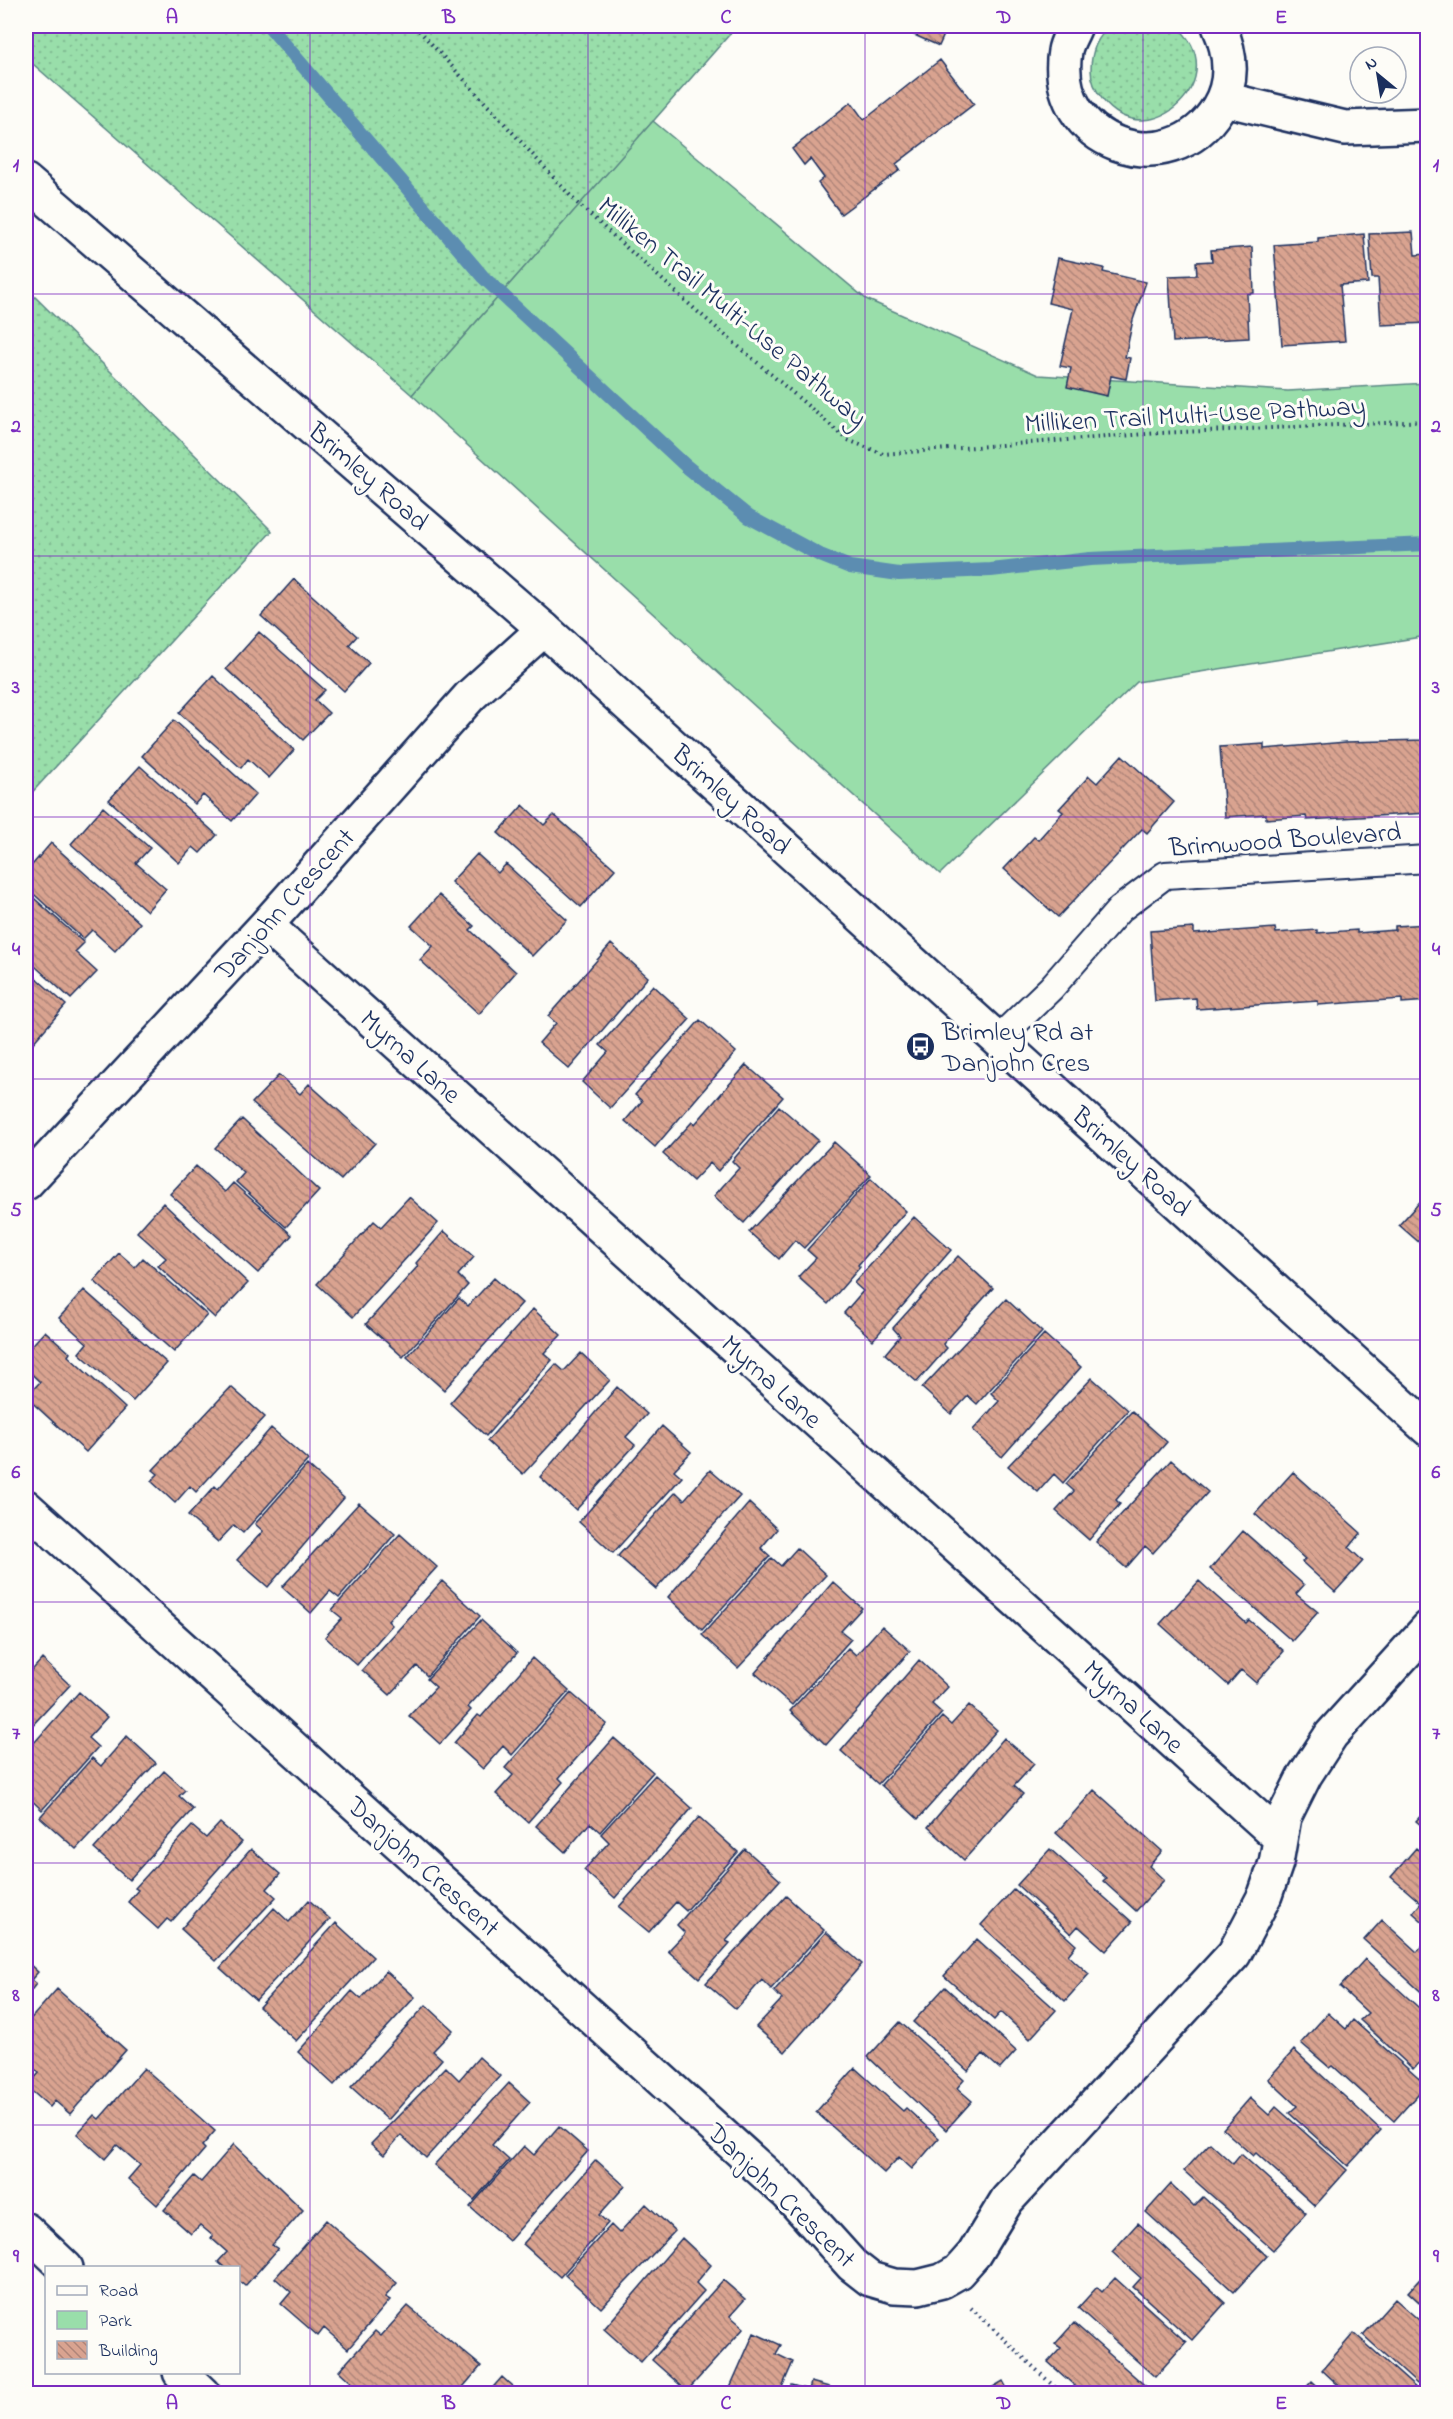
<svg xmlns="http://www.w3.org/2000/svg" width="1453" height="2419" font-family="'Indie Flower',sans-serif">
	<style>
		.grass { fill: url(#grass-dots); stroke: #5a8684; stroke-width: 1.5 }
		.green { fill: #99deaa; stroke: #5a8684; stroke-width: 1.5 }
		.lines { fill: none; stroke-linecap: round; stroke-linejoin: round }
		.stream { stroke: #5c8db1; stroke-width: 14 }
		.building { fill: url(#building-back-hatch); stroke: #1b2f5e; stroke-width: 1.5 }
		.lane-casing { stroke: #1b2f5e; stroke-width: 30 }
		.street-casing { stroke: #1b2f5e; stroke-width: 38 }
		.secondary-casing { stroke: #1b2f5e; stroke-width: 38 }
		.path { stroke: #1b2f5e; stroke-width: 4; stroke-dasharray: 1.5 4.5; stroke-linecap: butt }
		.lane { stroke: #fdfcf7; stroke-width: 26 }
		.street { stroke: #fdfcf7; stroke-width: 33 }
		.secondary { stroke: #fdfcf7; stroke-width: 33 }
		.grid { fill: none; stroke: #7b2cbf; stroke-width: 1.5; stroke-opacity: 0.55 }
		.labels { text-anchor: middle; stroke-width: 6; stroke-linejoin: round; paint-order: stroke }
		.street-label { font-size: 27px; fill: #1b2f5e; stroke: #fdfcf7 }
		.poi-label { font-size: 27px; fill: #1b2f5e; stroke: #fdfcf7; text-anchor: start }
		.neatline { fill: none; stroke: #7b2cbf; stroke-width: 2 }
		.grid-label { font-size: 20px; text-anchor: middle; font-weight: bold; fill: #7b2cbf }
	</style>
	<defs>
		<pattern id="grass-dots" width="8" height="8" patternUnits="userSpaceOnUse" patternTransform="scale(1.5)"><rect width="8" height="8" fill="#99deaa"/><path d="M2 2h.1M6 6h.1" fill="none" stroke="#83bf95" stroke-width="1.8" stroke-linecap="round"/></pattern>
		<pattern id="building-back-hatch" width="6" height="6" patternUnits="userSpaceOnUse" patternTransform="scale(1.5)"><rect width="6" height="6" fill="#d9a390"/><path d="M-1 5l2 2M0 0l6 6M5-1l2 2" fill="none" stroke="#af8579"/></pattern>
	</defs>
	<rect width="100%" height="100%" fill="#fdfcf7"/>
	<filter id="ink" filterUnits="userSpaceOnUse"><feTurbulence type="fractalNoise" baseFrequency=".0167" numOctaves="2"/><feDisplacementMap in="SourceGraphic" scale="12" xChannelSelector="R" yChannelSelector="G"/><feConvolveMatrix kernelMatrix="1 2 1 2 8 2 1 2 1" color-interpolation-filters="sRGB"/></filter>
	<g filter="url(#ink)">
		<!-- grass -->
		<path class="grass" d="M26,26h711l-325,369 -386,-337z
			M1111,26h65c60,50 -27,132 -73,74 -7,-9 -12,-19 -12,-30 0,-17 5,-33 20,-44z
			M26,288l246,243 -246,268v-512z"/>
		<!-- green -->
		<path class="green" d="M653,121l213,178 172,76 250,16 139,-8v253l-290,46 -197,192 -528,-479z"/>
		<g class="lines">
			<!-- stream -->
			<path class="stream" d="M269,26l214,251 203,189 63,51 71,38 30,12 49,7 92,-4 99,-11 338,-15"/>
		</g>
		<!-- building -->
		<path class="building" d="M894,26h54l-9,20z
			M940,60l34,44 -78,60 4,6 -59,44 -23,-31 6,-5 -14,-19 -6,6 -12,-16 59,-47 13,18z
			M1413,232l2,23 13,-1v69l-47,2 -3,-47h-6l-3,-44z
			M1364,234l4,49 -28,2 5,56 -63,4 -8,-100 44,-3v-4z
			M1252,247l2,46 -7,1 2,44 -76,4 -4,-66 28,-1 -1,-13 16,-1 -1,-11z
			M1058,258l46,10 -1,4 43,10 -13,38 -8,37 5,1 -4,21 -15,-3 -4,20 -40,-9 4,-19 -11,-2 13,-57 -25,-6z
			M294,579l63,57 -8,9 20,18 -25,28 -83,-75z
			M259,632l66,58 -10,10 14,13 -26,27 -77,-71z
			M213,676l81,74 -25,28 -21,-19 -7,9 -62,-55z
			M174,720l82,74 -24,27 -29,-26 -8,9 -53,-48z
			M1424,738h4v75l-121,7 -1,-4 -40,3v-5l-41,3 -5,-70 44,-3v5l82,-7 78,-2z
			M1122,755l52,47 -27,31 -5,-4 -84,88 -54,-48 30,-32 4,3 25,-28 -4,-3 30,-33 8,7z
			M140,766l77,69 -17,18 -7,-6 -14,16 -70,-63z
			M523,805l21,20 10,-10 61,54 -34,38 -83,-74z
			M103,807l47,41 -14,15 30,26 -19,22 -76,-67z
			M51,843l89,80 -25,28 -23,-21 -9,9 -57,-52v-15z
			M477,854l21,19 8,-9 61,56 -35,36 -81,-74z
			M26,891l58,52 -9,9 22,20 -26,27 -45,-41z
			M439,895l35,31 -4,4 46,42 -37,42 -59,-54 13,-14 -22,-20z
			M1428,924v77l-26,2v-4l-84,6v-4l-121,8 -1,-11 -41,3 -5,-70 44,-3v6l81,-6 1,5 41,-3v3l40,-3v3l38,-3v-4z
			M611,944l37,33 -79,92 -30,-26 17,-20 -8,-7z
			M26,969l40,36 -34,39 -6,-6z
			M653,985l37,34 -80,89 -28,-26 26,-30 -8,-7z
			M700,1020l36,32 -81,95 -30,-26 17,-20 -7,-6z
			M746,1065l37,32 -65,74 -8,-8 -17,18 -30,-27 29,-32 3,2z
			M279,1075l21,19 9,-10 66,59 -34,37 -89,-77z
			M779,1106l39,34 -74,83 -30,-27 25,-28 -7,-7z
			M242,1119l77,72 -33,36 -50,-45 8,-9 -29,-25z
			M834,1142l37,33 -67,73 -9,-8 -16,19 -30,-27z
			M196,1166l29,26 8,-9 59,52 -34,38 -88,-79z
			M871,1178l35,33 -48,54 2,2 -32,37 -30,-27 18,-19 -9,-8z
			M1428,1193v57l-29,-25z
			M409,1197l29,26 -85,94 -36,-33 57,-63 7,6z
			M163,1203l85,80 -33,35 -57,-52 8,-8 -29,-26z
			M914,1217l37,33 -78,90 -29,-27 19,-22 -9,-8z
			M444,1231l30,26 -16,18 10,10 -65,72 -37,-33 52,-58 -2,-3z
			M119,1253l16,14 8,-9 64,57 -33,37 -80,-71z
			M958,1256l35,32 -50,56 4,4 -30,34 -32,-28 15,-18 -7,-8z
			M494,1278l28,25 -78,87 -37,-33 52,-59 9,8z
			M84,1290l83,73 -34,38 -54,-48 8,-10 -28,-25z
			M1006,1299l36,33 -65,72 -9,-8 -17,18 -29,-26z
			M533,1309l28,26 -17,18 8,7 -66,76 -36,-33z
			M45,1331l25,22 -2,3 57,52 -39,44 -60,-55 14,-15 -14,-13v-17z
			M1044,1334l37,33 -79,90 -29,-27 26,-29 -8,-8z
			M581,1353l29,27 -87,94 -36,-33 69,-77 8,7z
			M1092,1378l36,32 -65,73 -9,-9 -16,18 -30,-26z
			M231,1387l34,30 -69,75 -6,-6 -15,17 -24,-22 7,-7 -5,-4z
			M617,1387l30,27 -21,23 9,8 -59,65 -36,-33z
			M1132,1411l35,31 -51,58 4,4 -31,36 -33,-29 18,-20 -8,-7z
			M662,1426l29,26 -17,18 8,7 -69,76 -34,-31z
			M271,1428l37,32 -65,73 -9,-8 -16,17 -30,-26 27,-30 3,3z
			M1171,1460l37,32 -55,61 -8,-7 -19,22 -30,-26z
			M307,1465l37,33 -76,89 -31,-27 26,-29 -8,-7z
			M710,1470l30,26 -84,93 -38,-33 58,-64 8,8z
			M1293,1472l68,61 -12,15 14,13 -28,31 -33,-30 3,-3 -50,-45z
			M359,1503l36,31 -56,64 -9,-7 -19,22 -29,-26z
			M749,1503l28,26 -16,19 9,8 -68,74 -34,-33z
			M1243,1531l61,54 -8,9 22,18 -26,29 -82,-72z
			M400,1534l37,33 -49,54 4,4 -35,40 -32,-28 17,-19 -10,-8z
			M797,1548l29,27 -88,93 -36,-33 70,-77 9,8z
			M442,1581l38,35 -53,60 -10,-10 -27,29 -28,-25z
			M1199,1581l47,42 3,-3 35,31 -28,32 -15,-13 -13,15 -68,-61z
			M833,1582l29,26 -21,23 10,8 -59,66 -37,-32z
			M481,1620l36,33 -49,54 3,3 -31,34 -31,-28 27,-29 -9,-8z
			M882,1626l28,25 -84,94 -36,-34 58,-63 8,7z
			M532,1658l37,33 -57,64 -9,-9 -20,23 -29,-26 24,-28 3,2z
			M42,1659l28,26 -44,47v-55z
			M919,1660l29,27 -16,17 10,9 -64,71 -37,-33z
			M79,1692l28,25 -19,21 10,9 -56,63 -16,-15v-43z
			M571,1693l36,31 -48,54 4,4 -35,40 -32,-28 17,-19 -8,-7z
			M969,1705l28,25 -79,89 -37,-34 61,-68 9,8z
			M127,1736l29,27 -80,86 -36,-32 52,-59 9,8z
			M614,1738l39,34 -53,60 -10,-9 -25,29 -29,-26z
			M1004,1738l30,26 -20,22 9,8 -59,66 -36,-33z
			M164,1771l21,19 -6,6 14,13 -64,71 -35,-31z
			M655,1775l37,33 -77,90 -31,-28 25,-28 -8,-8z
			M1094,1790l68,61 -13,15 15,14 -28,31 -33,-30 3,-3 -50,-45z
			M1428,1808v23l-12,-10z
			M699,1817l39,35 -52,59 -10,-9 -27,30 -30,-25z
			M220,1823l22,19 -71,80 -4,-3 -9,10 -30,-27 10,-12 -3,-2 57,-62 14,12z
			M1416,1848l12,10v68l-15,-13 8,-10 -30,-26z
			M251,1849l29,25 -13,15 9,8 -60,64 -35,-32z
			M745,1849l35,31 -54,61 4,2 -31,35 -31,-27 17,-18 -8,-8z
			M1050,1849l82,73 -26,29 -28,-25 -7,8 -54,-49z
			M1014,1889l62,56 -8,10 21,19 -24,27 -84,-76z
			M786,1896l38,34 -53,59 -9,-9 -26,29 -30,-26z
			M309,1900l21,19 -74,81 -36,-32 54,-60 15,14z
			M1382,1920l35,32 11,-11v57l-64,-58z
			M336,1923l37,34 -77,84 -37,-34z
			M826,1932l36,32 -77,88 -29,-25 26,-28 -8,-8z
			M977,1939l79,71 -26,29 -29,-27 -7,8 -50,-44z
			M1365,1959l63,57v37l-15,16 -53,-49 8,-7 -28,-26z
			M26,1961l12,11 -7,8 5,4 -10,13z
			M386,1971l29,26 -81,88 -36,-33 54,-61 9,8z
			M945,1987l71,64 -16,18 -17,-15 -15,17 -55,-49z
			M57,1989l69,61 -56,64 -15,-13 -5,6 -23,-20 12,-14 -13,-12v-37z
			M426,2005l27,25 -20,21 9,8 -54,61 -37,-33z
			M1328,2013l18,16 7,-9 73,65 -32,36 -61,-55 -3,2 -29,-25z
			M900,2022l64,58 -7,8 15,13 -26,29 -78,-73z
			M1294,2050l87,80 -33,36 -59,-53 8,-7 -29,-27z
			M479,2057l21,19 -74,82 -25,-23 -17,20 -13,-11 75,-77 13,13z
			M144,2068l71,63 -13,15 3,3 -48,56 -29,-26 12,-14 -23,-20 -12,14 -28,-25 17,-19 5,4z
			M855,2068l48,43 3,-3 33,30 -27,31 -13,-12 -15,16 -68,-61z
			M509,2083l21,19 -38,43 17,15 -35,40 -40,-35z
			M1250,2098l19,17 7,-8 71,63 -32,36 -59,-53 -3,3 -30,-27z
			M559,2126l29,25 -79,90 -39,-34 54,-61 10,9z
			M1210,2143l23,21 8,-10 65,59 -33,37 -89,-79z
			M234,2144l69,66 -31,35 6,4 -33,37 -7,-6v-12h-13l-7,-6 9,-10 -16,-14 2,-2 -13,-11 -9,9 -27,-24 30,-34 7,6z
			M596,2160l29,26 -26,29 9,8 -48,54 -37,-33z
			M1171,2184l23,22 9,-9 64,59 -33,36 -88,-80z
			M646,2204l29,27 -74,77 -36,-33 46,-50 8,8z
			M326,2220l71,63 -12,14 5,3 -42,49 -24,-21 -6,8 -37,-32 10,-12 -16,-14z
			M1138,2223l87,80 -33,37 -59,-53 8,-9 -29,-26z
			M682,2238l29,27 -15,18 8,8 -63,71 -37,-33z
			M1428,2270v40l-20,-18z
			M1115,2278l71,64 -31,35 -77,-69 19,-21 5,5z
			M723,2280l22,19 -15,17 14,12 -57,63 -35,-31z
			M1395,2299l33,29v49l-3,-2 -8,9 -54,-49z
			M408,2306l73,60 -24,28h-76l-8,-8 -9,8 -25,-23 36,-40 6,5z
			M1074,2323l76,67 -4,4h-62l-36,-32 13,-14 -6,-4z
			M754,2333l27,12 -5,9 17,8 -14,32h-52z
			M1354,2333l65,58 -2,3h-69l-26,-24z
			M502,2377l19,17h-34z
			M1003,2381l7,13h-29z
			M1312,2381l14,13h-26z
			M811,2382l29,8 -1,4h-51l3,-9 18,5z"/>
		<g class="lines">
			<defs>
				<path id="lane" d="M998,1039l53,-51 69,-79 45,-34 263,-16"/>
				<path id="street" d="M1075,26c-3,8 -9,17 -10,25 -15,92 104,136 153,57 16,-26 13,-55 1,-82
					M1224,99l121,29 83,-3
					M266,925l1013,912
					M26,1183l240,-258 204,-229 74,-67
					M26,1507l762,687 64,71 18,14 24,7 24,1 24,-6 16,-9 16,-18 33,-54 227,-246 31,-59 11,-32 8,-46 21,-42 26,-40 97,-107
					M26,2230l40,38
					M180,2372l23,22"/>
				<path id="secondary" d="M26,181l518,448 884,800"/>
			</defs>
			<!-- lane casing -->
			<use href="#lane" class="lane-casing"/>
			<!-- street casing -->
			<use href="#street" class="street-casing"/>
			<!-- secondary casing -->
			<use href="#secondary" class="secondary-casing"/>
			<!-- path -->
			<path class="path" d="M415,26l162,177 121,109 150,128 35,14 277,-21 268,-12
				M971,2308l91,86"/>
			<!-- lane -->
			<use href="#lane" class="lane"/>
			<!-- street -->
			<use href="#street" class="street"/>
			<!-- secondary -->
			<use href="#secondary" class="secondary"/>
		</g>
	</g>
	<!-- grid -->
	<path class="grid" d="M310,26v2368M588,26v2368M865,26v2368M1143,26v2368M26,294h1402M26,556h1402M26,817h1402M26,1079h1402M26,1340h1402M26,1602h1402M26,1863h1402M26,2125h1402"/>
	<!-- icons -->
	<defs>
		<symbol id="bus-disc" viewBox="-11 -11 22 22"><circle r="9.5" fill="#1b2f5e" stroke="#fdfcf7"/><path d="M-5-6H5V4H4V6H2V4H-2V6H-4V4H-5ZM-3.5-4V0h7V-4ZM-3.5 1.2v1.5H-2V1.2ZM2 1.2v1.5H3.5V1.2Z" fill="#fff"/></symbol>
	</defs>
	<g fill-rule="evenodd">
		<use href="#bus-disc" x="904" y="1030" width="33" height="33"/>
	</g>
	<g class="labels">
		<!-- street labels -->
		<g class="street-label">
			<text transform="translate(733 311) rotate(40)" y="9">Milliken Trail Multi-Use Pathway</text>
			<text transform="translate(1195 414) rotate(-3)" y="9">Milliken Trail Multi-Use Pathway</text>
			<text transform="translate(369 476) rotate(41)" y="9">Brimley Road</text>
			<text transform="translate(732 799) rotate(42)" y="9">Brimley Road</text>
			<text transform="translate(1285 839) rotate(-4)" y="9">Brimwood Boulevard</text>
			<text transform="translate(284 904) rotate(-48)" y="9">Danjohn Crescent</text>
			<text transform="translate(411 1056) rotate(42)" y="9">Myrna Lane</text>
			<text transform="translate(1132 1161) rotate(42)" y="9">Brimley Road</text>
			<text transform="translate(772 1381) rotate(42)" y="9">Myrna Lane</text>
			<text transform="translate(1134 1706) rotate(42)" y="9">Myrna Lane</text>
			<text transform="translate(424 1866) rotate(42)" y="9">Danjohn Crescent</text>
			<text transform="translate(782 2195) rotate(44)" y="9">Danjohn Crescent</text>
		</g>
		<!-- poi labels -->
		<g class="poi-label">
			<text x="942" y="1040">Brimley Rd at<tspan x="942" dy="31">Danjohn Cres</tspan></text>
		</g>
	</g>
	<!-- margin -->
	<rect width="1453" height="2419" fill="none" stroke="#fdfcf7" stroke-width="66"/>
	<!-- legend -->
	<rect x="45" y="2266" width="195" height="108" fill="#fdfcf7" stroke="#a3aaba" stroke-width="1.5"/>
	<rect x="57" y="2286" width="30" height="9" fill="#fdfcf7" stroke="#a3aaba" stroke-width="1.5"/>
	<text x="99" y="2296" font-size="18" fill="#1b2f5e">Road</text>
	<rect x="57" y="2311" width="30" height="18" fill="#99deaa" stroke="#a3aaba" stroke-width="1.5"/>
	<text x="99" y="2326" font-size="18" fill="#1b2f5e">Park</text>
	<rect x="57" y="2341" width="30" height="18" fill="url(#building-back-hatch)" stroke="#a3aaba" stroke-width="1.5"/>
	<text x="99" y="2356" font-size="18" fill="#1b2f5e">Building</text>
	<!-- north arrow -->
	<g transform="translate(1378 75) rotate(330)"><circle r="28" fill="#fdfcf7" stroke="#a3aaba" stroke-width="1.5"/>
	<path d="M0-4.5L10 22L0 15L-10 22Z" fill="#1b2f5e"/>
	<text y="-9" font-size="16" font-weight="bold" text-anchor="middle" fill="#1b2f5e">N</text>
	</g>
	<rect x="33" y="33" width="1387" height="2353" class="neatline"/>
	<g class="grid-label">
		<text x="172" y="23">A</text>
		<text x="449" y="23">B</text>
		<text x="726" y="23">C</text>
		<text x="1004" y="23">D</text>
		<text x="1281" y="23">E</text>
		<text x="16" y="171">1</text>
		<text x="1436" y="171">1</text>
		<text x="16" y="432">2</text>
		<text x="1436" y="432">2</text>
		<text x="16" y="693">3</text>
		<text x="1436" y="693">3</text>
		<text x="16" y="955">4</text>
		<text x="1436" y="955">4</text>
		<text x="16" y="1216">5</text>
		<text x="1436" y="1216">5</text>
		<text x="16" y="1478">6</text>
		<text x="1436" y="1478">6</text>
		<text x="16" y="1739">7</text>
		<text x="1436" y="1739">7</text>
		<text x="16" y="2001">8</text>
		<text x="1436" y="2001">8</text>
		<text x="16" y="2262">9</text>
		<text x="1436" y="2262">9</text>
		<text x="172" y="2409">A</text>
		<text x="449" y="2409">B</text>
		<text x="726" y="2409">C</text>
		<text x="1004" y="2409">D</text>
		<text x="1281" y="2409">E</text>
	</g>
</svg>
